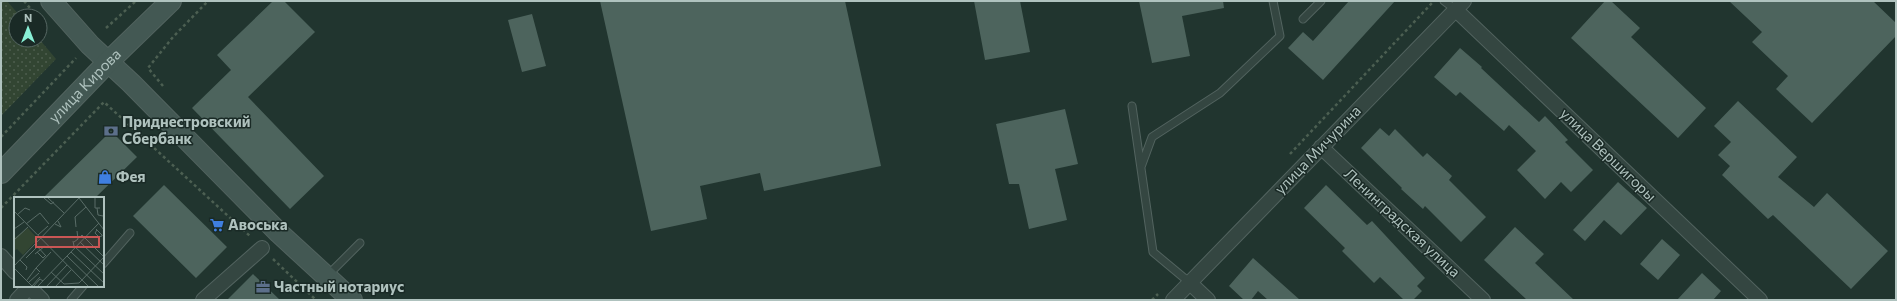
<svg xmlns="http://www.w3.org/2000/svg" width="1897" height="301" font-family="Commissioner,sans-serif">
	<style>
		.park { fill: url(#park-dots) }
		.building { fill: #4d645d }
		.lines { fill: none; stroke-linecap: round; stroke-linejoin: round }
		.lane-casing { stroke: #52635f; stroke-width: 9 }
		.street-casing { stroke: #52635f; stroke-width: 16 }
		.secondary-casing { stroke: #52635f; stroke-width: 22 }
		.path { stroke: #4c5f52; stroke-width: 2.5; stroke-dasharray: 3 3; stroke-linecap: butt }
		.lane { stroke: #344641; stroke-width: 7 }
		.street { stroke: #344641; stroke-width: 14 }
		.secondary { stroke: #435853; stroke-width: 20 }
		.labels { text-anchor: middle; stroke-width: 3; stroke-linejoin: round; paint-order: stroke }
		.street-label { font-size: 15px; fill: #afc2be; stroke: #1a2a26 }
		.poi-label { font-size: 15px; font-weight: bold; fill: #afc2be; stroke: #1a2a26; text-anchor: start }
		.inset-road { fill: none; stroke: #5a6d68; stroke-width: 1 }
		.view { fill: #ca5655; fill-opacity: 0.15; stroke: #ca5655; stroke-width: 2 }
		.inset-edge { fill: none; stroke: #afc2be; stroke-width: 2 }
	</style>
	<defs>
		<pattern id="park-dots" width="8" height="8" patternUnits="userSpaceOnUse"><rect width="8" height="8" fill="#324532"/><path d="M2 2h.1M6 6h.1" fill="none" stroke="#4d5e4e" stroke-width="1.8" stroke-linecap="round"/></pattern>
	</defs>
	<rect width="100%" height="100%" fill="#21352f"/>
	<!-- park -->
	<path class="park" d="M1,1h6l13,15h-4v24h24l16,19 -55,57z"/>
	<!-- building -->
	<path class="building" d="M273,1h11l31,31 -67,65 76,79 -34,33 -98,-101 39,-38 -14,-15z
		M600,1h245l36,165 -117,25 -4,-18 -60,13 7,33 -56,12z
		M974,1h46l10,51 -45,8z
		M1139,1h84l1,7 -42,8 8,40 -38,7z
		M1349,1h46l-72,79 -35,-32 15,-16 10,9z
		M1605,1h6l29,27 -9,9 75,71 -28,30 -107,-100z
		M1729,1h144l23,22v13l-84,87 -36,-34 12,-13 -36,-34 10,-10z
		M532,14l14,52 -24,6 -14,-52z
		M1460,48l22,19 -1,1 58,54 6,-6 23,24 -3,2 28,28 -22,22 -10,-10 -16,17 -28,-29 19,-19 -27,-26 -5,6 -44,-39 -4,4 -22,-19z
		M1738,101l59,56 -19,20 36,30 13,-14 61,58 -37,38 -78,-74 -5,4 -46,-44 8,-9 -12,-11 13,-13 -17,-16z
		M1065,109l13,55 -23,5 12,51 -38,9 -10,-45h-10l-13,-60z
		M1380,128l9,8 6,-7 28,28 4,-4 25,23 -3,4 37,37 -25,25 -36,-36 -2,3 -22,-20 1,-1 -41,-40z
		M111,131l26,26 -42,41h-52z
		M1618,182l29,26 -26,27 -17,-15 -19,21 -12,-11z
		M164,185l63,62 -31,31 -63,-62z
		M1326,185l41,40 5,-4 53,57 -8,8 5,5 -9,9h-9l-24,-23 -6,6 -32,-32 3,-3 -41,-40z
		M1515,227l29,27 -9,9 39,37h-47l-43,-40z
		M1662,239l18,16 -22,25 -18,-16z
		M1253,258l47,42h-32l-10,-9 -7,9h-7l-15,-14z
		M1702,273l19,18 -8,9h-36z
		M253,274l27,26h-53z"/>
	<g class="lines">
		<defs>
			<path id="lane" d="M1444,1l12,9
				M1303,19l18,-18
				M1132,106l21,146 36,30
				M1141,167l11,-30 68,-44 60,-57 -7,-35
				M103,264l27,-31
				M328,275l32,-32
				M71,300l12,-14"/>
			<path id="street" d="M1456,10l304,290
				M1321,147l162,153
				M1,256l14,16
				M1189,282l19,18
				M28,286l14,14
				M17,300l12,-13
				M203,300l59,-52
				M1173,300l291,-299"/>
			<g id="secondary">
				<path d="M51,1l39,44 41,38 148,150 73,67"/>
				<path id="s1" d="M1,173l107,-111 63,-61"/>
			</g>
		</defs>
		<!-- lane casing -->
		<use href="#lane" class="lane-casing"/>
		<!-- street casing -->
		<use href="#street" class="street-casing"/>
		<!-- secondary casing -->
		<use href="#secondary" class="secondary-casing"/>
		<!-- path -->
		<path class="path" d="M24,1l11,13
			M106,28l30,-27
			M163,86l-15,-18 25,-31 35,-36
			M1,137l75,-79
			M1290,154l142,-151
			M1,208l103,-106 147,135
			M273,259l43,41
			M1152,300l6,-6"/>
		<!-- lane -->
		<use href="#lane" class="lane"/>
		<!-- street -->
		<use href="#street" class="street"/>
		<!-- secondary -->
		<use href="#secondary" class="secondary"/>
	</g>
	<!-- icons -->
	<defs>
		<symbol id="bank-bare" viewBox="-9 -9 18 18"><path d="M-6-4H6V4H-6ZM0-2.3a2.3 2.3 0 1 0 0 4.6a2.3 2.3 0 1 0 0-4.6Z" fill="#5c6f8a" stroke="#1a2a26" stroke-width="2.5" paint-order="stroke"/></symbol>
		<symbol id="shop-bare" viewBox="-9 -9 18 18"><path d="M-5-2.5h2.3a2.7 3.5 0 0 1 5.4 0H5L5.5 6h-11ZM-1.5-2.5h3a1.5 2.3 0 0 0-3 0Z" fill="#3f7fe0" stroke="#1a2a26" stroke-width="2.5" paint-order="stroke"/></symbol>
		<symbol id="supermarket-bare" viewBox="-9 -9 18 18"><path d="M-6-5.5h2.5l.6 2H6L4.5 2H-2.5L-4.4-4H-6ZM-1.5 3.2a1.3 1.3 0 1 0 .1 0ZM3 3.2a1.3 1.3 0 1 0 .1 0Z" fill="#3f7fe0" stroke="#1a2a26" stroke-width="2.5" paint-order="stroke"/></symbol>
		<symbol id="office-bare" viewBox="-9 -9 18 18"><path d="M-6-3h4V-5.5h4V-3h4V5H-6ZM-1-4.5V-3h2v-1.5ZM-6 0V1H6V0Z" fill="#5c6f8a" stroke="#1a2a26" stroke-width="2.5" paint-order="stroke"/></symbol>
	</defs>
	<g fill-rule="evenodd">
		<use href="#bank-bare" x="101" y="121" width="20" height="20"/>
		<use href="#shop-bare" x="95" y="167" width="20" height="20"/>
		<use href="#supermarket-bare" x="207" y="215" width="20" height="20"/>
		<use href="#office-bare" x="253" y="277" width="20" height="20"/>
	</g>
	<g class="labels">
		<!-- street labels -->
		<g class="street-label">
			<text dy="5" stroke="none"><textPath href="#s1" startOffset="121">улица Кирова</textPath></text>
			<text transform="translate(1318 150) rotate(-46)" y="5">улица Мичурина</text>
			<text transform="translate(1608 155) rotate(44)" y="5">улица Вершигоры</text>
			<text transform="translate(1402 223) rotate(43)" y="5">Ленинградская улица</text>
		</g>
		<!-- poi labels -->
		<g class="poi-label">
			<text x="122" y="127">Приднестровский<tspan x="122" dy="17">Сбербанк</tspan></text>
			<text x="116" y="182">Фея</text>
			<text x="228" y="230">Авоська</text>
			<text x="274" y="292">Частный нотариус</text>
		</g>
	</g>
	<!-- overview -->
	<g transform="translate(14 197)">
		<rect width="90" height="90" fill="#21352f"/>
		<path d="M14,31l10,11 -15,16 -6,-6 -3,2v-13z" fill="#324532"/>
		<path class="inset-road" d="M33,0l17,16M81,0v11h5M30,1l7,6 3,-2M65,1l25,32M83,11l1,7 5,1M0,14l75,76M3,18l8,-7 5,2M12,27l14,-11 9,11M41,27l6,3 -3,-6M62,30l-1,-10 11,-10M0,32l10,-7M82,32l6,6v1l-3,1 -4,-4 2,-3M24,38l10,-9M65,41l3,-3 22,22M0,43l14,-13M59,44l1,5 30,28M60,45l4,-3 -1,-8M66,45l24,23M21,47l11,12M23,55l6,6 3,-3M57,55l33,31M21,57l10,-8M53,59l32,31M12,61l11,-11M6,63l7,7 -1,3M0,69l66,-69M0,71l19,19M22,71l15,-16M37,75l13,12 15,-1 25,-26M13,83l9,-12 4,4M15,85l10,-9M18,89l8,-9M19,90l7,-8 3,2M23,90l62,-64M32,90l21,-22M41,90l16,-17"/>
		<path class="view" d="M22,40h63v10h-63z"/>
		<rect width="90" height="90" class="inset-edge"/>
	</g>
	<!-- border -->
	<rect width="1897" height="301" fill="none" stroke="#afc2be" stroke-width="4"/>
	<!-- north arrow -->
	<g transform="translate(28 28)"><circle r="19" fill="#1a2a26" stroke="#566763"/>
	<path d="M0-3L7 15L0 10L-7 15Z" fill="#88efd5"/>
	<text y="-6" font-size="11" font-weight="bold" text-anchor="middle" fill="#afc2be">N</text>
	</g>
</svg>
